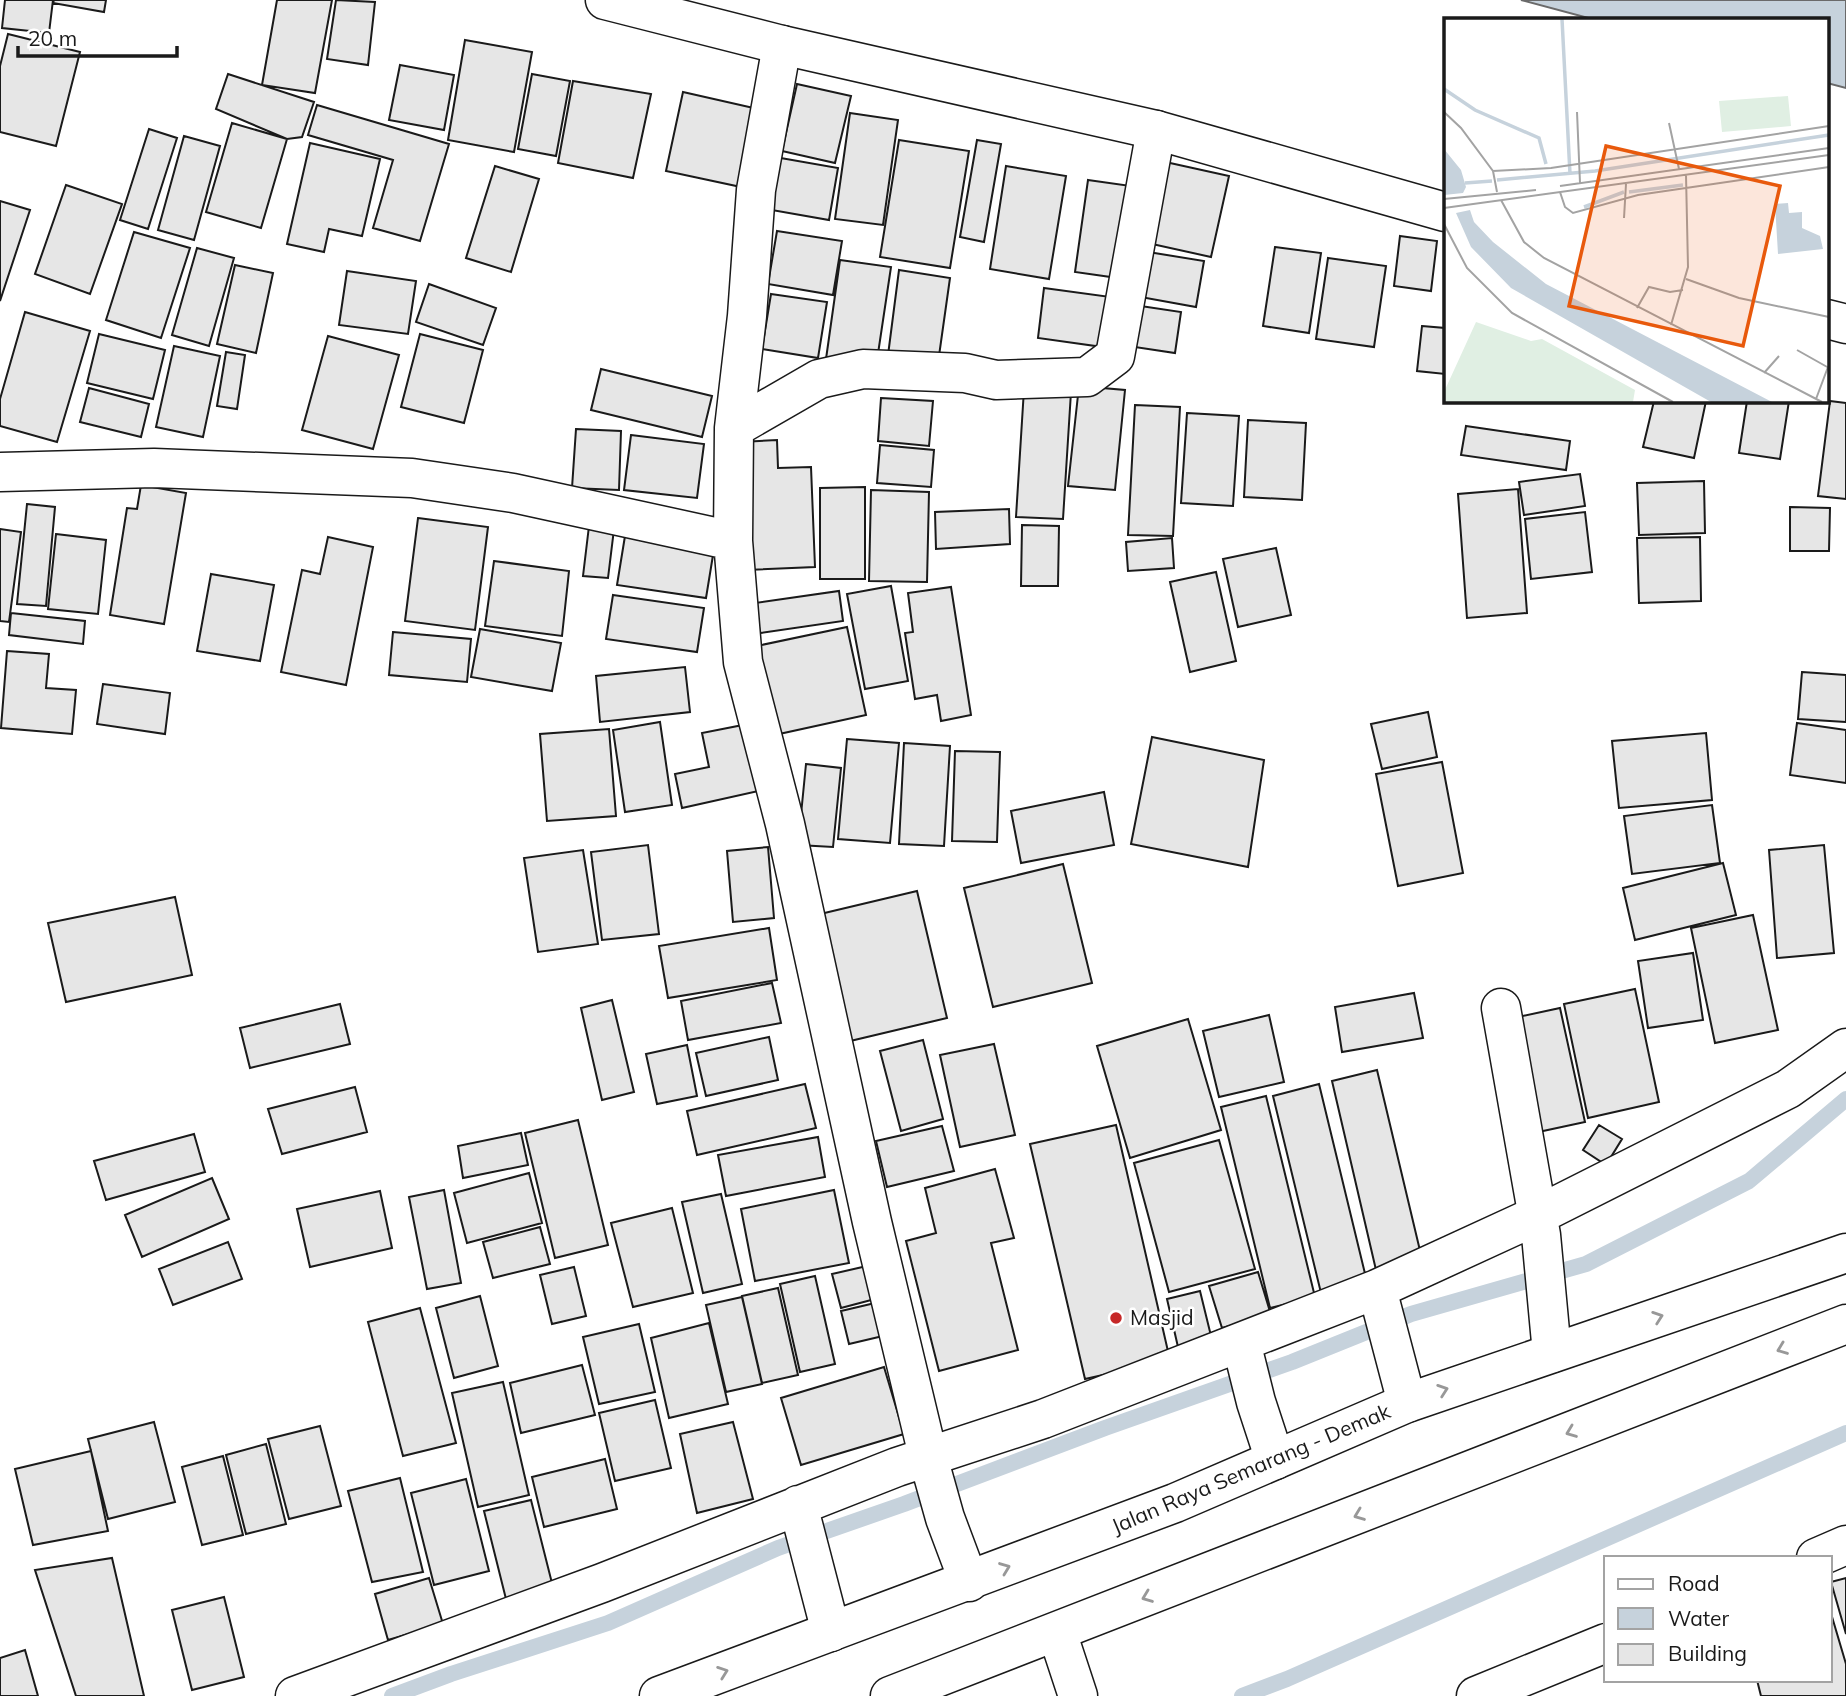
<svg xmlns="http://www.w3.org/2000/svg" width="1846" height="1696" font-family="Mulish,sans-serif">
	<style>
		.water { fill: #c6d2dc; stroke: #6a6a6a; stroke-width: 2 }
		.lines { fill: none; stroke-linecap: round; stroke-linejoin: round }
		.stream { stroke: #c6d2dc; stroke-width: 16 }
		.building { fill: #e6e6e6; stroke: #1a1a1a; stroke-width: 2 }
		.street-casing { stroke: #1a1a1a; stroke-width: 41 }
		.secondary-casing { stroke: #1a1a1a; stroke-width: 41 }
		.highway-casing { stroke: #1a1a1a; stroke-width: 41 }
		.street { stroke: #fff; stroke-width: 38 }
		.secondary { stroke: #fff; stroke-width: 38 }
		.highway { stroke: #fff; stroke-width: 38 }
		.oneway { stroke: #989898 }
		.poi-dot { fill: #c62828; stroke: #fff; stroke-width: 2.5 }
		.labels { text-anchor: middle; stroke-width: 5; stroke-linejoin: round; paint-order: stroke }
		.poi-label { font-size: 21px; fill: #1a1a1a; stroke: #fff; text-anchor: start }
		.street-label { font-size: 21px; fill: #1a1a1a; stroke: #fff }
		.inset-river { fill: none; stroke: #c6d2dc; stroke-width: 3.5 }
		.inset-road { fill: none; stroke: #a3a3a3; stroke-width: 2 }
		.view { fill: #e8590c; fill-opacity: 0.15; stroke: #e8590c; stroke-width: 3.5 }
		.inset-edge { fill: none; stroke: #1a1a1a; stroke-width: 3.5 }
	</style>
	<rect width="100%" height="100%" fill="#fff"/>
	<!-- water -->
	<path class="water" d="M1521,0h325v88l-19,-5v-64h-235z"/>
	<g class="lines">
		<!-- stream -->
		<path class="stream" d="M392,1696l59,-22 157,-51 170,-75 126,-44 201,-76 187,-66 119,-48 175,-50 163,-83 97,-82
			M1242,1696l45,-17 559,-246"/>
	</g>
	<!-- building -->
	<path class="building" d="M5,0h48l-4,33 -47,-5z
		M54,0h52l-2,12 -51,-9z
		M277,0h55l-17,93 -53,-8z
		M336,0l39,2 -7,63 -41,-6z
		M8,34l72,18 -24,94 -56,-14v-66z
		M465,40l67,12 -18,100 -66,-12z
		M400,65l54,10 -10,55 -55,-10z
		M228,74l86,28 -12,35 -15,2 -71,-30z
		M532,74l38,7 -14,75 -38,-7z
		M573,81l78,13 -18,84 -75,-15z
		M797,84l54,12 -16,67 -53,-12z
		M683,92l75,17 -17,78 -75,-16z
		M317,105l132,39 -29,97 -47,-13 20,-68 -85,-25z
		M850,113l48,7 -15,105 -48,-6z
		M232,123l55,16 -26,89 -55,-16z
		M149,129l28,9 -29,91 -28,-9z
		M184,136l36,10 -26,94 -36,-10z
		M899,140l70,11 -19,117 -70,-11z
		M977,140l24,4 -17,98 -24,-5z
		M310,143l70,16 -18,77 -33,-7 -5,23 -37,-8z
		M775,157l63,11 -9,52 -63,-11z
		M1161,161l68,15 -18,81 -68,-15z
		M495,166l44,13 -28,93 -45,-14z
		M1006,166l60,10 -17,103 -59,-10z
		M1088,180l50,7 -13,92 -50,-7z
		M66,185l56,19 -32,90 -55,-20z
		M0,201l30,9 -30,91z
		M777,231l65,10 -9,54 -65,-11z
		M134,232l56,16 -29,90 -55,-18z
		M1400,236l37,5 -6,50 -37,-5z
		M1275,247l46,6 -12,80 -46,-7z
		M197,248l37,10 -25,88 -37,-11z
		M1142,251l62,10 -8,46 -61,-11z
		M1328,258l58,8 -12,81 -58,-8z
		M840,260l51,7 -15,100 -50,-8z
		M235,265l38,8 -17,80 -39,-9z
		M899,270l51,8 -13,92 -50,-7z
		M347,271l69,10 -8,53 -69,-9z
		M429,284l67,24 -13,37 -67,-23z
		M1044,288l74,10 -8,50 -72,-10z
		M771,294l56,8 -9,56 -56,-9z
		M1134,305l47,7 -6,41 -47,-7z
		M25,312l65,19 -33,111 -57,-16v-27z
		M1422,326l23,2v46l-28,-3z
		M99,334l66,16 -12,49 -66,-16z
		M420,334l63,16 -19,73 -63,-16z
		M328,336l71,19 -26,94 -71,-19z
		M174,346l46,10 -17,81 -47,-10z
		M226,352l19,3 -8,54 -20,-3z
		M601,369l111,27 -10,41 -111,-27z
		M1079,386l46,4 -10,100 -47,-4z
		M89,388l60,16 -8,33 -61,-15z
		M1024,389l47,3 -8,127 -47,-2z
		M881,398l52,3 -4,45 -51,-5z
		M1654,401h52l-12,57 -51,-11z
		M1747,401h42l-9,58 -41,-6z
		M1830,401l16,2v96l-28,-3z
		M1135,405l45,2 -7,129 -45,-1z
		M1187,413l52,3 -6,90 -52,-3z
		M1248,420l58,3 -4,77 -58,-3z
		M1466,426l104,15 -4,29 -105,-15z
		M576,429l45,2 -2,59 -47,-2z
		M631,435l73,9 -7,54 -73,-8z
		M777,440l1,28 33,-1 4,100 -68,3 -6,-128z
		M880,445l54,5 -3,37 -54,-4z
		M1580,474l5,32 -61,9 -5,-33z
		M1704,481l1,52 -66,2 -2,-52z
		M141,485l45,8 -22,131 -54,-9 17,-107 10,1z
		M865,487v92h-45v-91z
		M1518,489l9,124 -60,5 -9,-124z
		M871,490l58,2 -2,90 -58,-1z
		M27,504l28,3 -9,99 -29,-2z
		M1790,507l40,1 -1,43h-39z
		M1009,509l1,35 -74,5 -1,-37z
		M1585,512l7,60 -61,7 -6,-60z
		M418,518l70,9 -13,103 -70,-9z
		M1022,525l37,1 -1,60h-37z
		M589,526l25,3 -6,49 -25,-2z
		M0,529l21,3 -12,90 -9,-1z
		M56,534l50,6 -8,74 -50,-5z
		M625,536l89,13 -8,49 -89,-13z
		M328,537l45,10 -27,138 -65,-13 21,-102 18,4z
		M1700,537l1,64 -62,2 -2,-65z
		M1172,538l2,30 -46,3 -2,-29z
		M1276,548l15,67 -53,12 -15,-68z
		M494,561l75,10 -7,65 -77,-10z
		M1216,572l20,89 -46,11 -20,-90z
		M211,574l63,11 -14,76 -63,-10z
		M891,586l17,95 -43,8 -18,-95z
		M951,587l20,128 -30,6 -4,-26 -22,4 -10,-66 8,-1 -5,-39z
		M839,591l4,30 -83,12 -5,-30z
		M613,595l91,13 -7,44 -91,-13z
		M11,613l74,8 -2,23 -74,-9z
		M847,627l19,88 -96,21 -18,-89z
		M480,629l81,14 -9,48 -81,-14z
		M393,632l78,7 -4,43 -78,-7z
		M7,651l42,3 -3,34 30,2 -4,44 -71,-6z
		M685,667l5,45 -90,10 -4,-46z
		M1802,672l44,3v47l-48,-3z
		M103,684l67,9 -5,41 -68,-10z
		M1428,712l9,45 -55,12 -11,-45z
		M660,722l12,83 -47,7 -12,-82z
		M1797,723l49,7v53l-56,-8z
		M748,724l15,66 -81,18 -7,-34 34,-7 -7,-34z
		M609,729l7,87 -69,5 -7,-87z
		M1706,733l6,67 -93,8 -7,-67z
		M1152,737l112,23 -16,107 -117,-23z
		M847,739l52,4 -9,100 -52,-4z
		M904,743l46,3 -6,100 -45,-2z
		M955,751l45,1 -3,90 -45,-1z
		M1442,762l21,111 -65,13 -22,-112z
		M806,764l35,4 -8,79 -35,-2z
		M1104,792l10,53 -93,18 -10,-52z
		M1712,805l8,58 -88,11 -8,-58z
		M648,845l11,89 -57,6 -11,-88z
		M1824,845l10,108 -57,5 -8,-108z
		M768,847l6,71 -41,4 -6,-71z
		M583,850l15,94 -60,8 -14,-94z
		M1723,863l13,52 -101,25 -12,-52z
		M1063,864l29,119 -99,24 -29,-119z
		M917,891l30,127 -101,24 -30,-127z
		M175,897l17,78 -126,27 -18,-79z
		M1753,915l25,115 -63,13 -24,-115z
		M769,928l8,52 -109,18 -9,-52z
		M1693,953l10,67 -55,8 -10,-67z
		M772,983l9,40 -93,17 -7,-39z
		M1635,989l24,113 -71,16 -24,-114z
		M1414,993l9,45 -81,14 -7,-45z
		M612,1000l22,92 -32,8 -21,-92z
		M340,1004l10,40 -100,24 -10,-40z
		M1560,1008l25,114 -56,12 -25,-114z
		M1269,1015l15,67 -65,15 -16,-66z
		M1188,1019l33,111 -91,28 -33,-112z
		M769,1037l9,43 -72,16 -10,-43z
		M923,1040l20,79 -42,12 -21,-80z
		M994,1044l21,91 -55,12 -20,-92z
		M687,1045l10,51 -40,8 -11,-50z
		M1377,1070l45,189 -46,11 -44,-189z
		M805,1084l11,44 -119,27 -10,-44z
		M1319,1084l49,202 -46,11 -49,-201z
		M355,1087l12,45 -85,22 -14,-45z
		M1266,1096l49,201 -45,11 -49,-201z
		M578,1120l30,125 -53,13 -30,-125z
		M1116,1125l54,235 -85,19 -55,-235z
		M1599,1125l23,14 -16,26 -23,-15z
		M942,1126l12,45 -67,16 -11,-46z
		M521,1133l7,32 -65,13 -5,-32z
		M194,1134l11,38 -99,28 -12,-39z
		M818,1137l7,40 -99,19 -8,-41z
		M1219,1140l36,129 -86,23 -35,-129z
		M995,1169l19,69 -23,5 27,107 -79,21 -33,-130 30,-8 -11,-45z
		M529,1173l13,50 -75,20 -13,-50z
		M212,1178l17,41 -87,38 -17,-42z
		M444,1190l17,93 -34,6 -18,-92z
		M834,1190l15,73 -94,18 -14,-72z
		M380,1191l12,57 -82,19 -13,-58z
		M721,1194l21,90 -39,9 -21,-91z
		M672,1208l21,85 -60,14 -22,-84z
		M540,1227l10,37 -57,14 -10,-36z
		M228,1242l14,37 -69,26 -14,-36z
		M867,1266l8,33 -34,9 -9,-34z
		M574,1267l12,49 -34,8 -12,-49z
		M1258,1272l13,43 -49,13 -13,-42z
		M815,1276l20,88 -35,8 -20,-88z
		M778,1288l20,87 -36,8 -20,-87z
		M1200,1291l12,49 -34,7 -11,-48z
		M480,1296l18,70 -44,12 -18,-70z
		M742,1297l20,87 -36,8 -20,-87z
		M875,1303l8,33 -34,8 -8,-33z
		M420,1308l36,135 -53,13 -35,-134z
		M709,1323l19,81 -59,14 -18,-80z
		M639,1324l16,68 -56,12 -16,-67z
		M582,1365l13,50 -74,18 -11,-50z
		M884,1367l20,67 -103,31 -20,-67z
		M503,1382l26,113 -51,12 -26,-114z
		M655,1400l16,68 -56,13 -16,-68z
		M154,1422l21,80 -67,17 -20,-80z
		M733,1422l20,77 -56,14 -17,-79z
		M320,1426l21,80 -52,13 -21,-80z
		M266,1444l20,80 -40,10 -20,-79z
		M91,1451l17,80 -75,14 -18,-76z
		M223,1456l20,79 -41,10 -20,-78z
		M605,1459l12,50 -73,18 -12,-50z
		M400,1478l23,94 -51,10 -24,-91z
		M466,1479l23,92 -55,14 -23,-92z
		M531,1500l25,99 -47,12 -25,-100z
		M112,1558l32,138h-68l-41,-126z
		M429,1578l14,46 -55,16 -13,-46z
		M1846,1578v56l-15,-52z
		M224,1597l20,80 -52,13 -20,-80z
		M1830,1610l16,54v32h-85l-4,-16h73z
		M25,1650l13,46h-38v-38z"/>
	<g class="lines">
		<defs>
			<path id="street" d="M782,45l-26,145 -9,126 -13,112 -1,113 10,121 42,162 87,398 59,246 14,50 24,64
				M734,428l85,-49 44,-10 102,4 31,7 91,-3 28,-21 41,-226
				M0,472l154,-4 258,10 101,15 220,48
				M1501,1008l40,227 11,118
				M1377,1289l30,114
				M1241,1342l15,60 19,58
				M798,1505l33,127
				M1057,1632l21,64
				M295,1696l307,-113 295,-116 146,-48 334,-130 161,-74 250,-126 58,-41"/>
			<path id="secondary" d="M605,0l177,45 374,85 289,82
				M1827,319l19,5
				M1816,1558l30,-13
				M1476,1696l130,-53"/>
			<path id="highway" d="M659,1696l516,-193 232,-100 439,-150
				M890,1696l956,-372"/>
		</defs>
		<!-- street casing -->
		<use href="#street" class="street-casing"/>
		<!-- secondary casing -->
		<use href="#secondary" class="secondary-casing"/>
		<!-- highway casing -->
		<use href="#highway" class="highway-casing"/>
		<!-- street -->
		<use href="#street" class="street"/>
		<!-- secondary -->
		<use href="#secondary" class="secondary"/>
		<!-- highway -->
		<use href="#highway" class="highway"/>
	</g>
	<!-- one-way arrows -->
	<defs><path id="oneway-chevron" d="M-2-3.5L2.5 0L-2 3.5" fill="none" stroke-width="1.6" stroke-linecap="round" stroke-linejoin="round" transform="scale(1.75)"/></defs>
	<g class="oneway">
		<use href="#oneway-chevron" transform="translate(1658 1317) rotate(-19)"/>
		<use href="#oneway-chevron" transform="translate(1782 1349) rotate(159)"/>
		<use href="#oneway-chevron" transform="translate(1443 1390) rotate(-19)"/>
		<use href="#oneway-chevron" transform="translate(1571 1432) rotate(159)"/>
		<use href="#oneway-chevron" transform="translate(1359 1515) rotate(159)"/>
		<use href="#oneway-chevron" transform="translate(1005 1568) rotate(-21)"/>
		<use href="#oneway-chevron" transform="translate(1147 1597) rotate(159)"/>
		<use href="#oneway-chevron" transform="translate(723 1672) rotate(-20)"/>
	</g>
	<!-- markers -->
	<circle class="poi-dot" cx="1116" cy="1318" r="7"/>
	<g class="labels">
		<!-- poi labels -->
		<g class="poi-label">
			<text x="1130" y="1325">Masjid</text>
		</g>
		<!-- street labels -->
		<g class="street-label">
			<text transform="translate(1251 1469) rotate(-23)" y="7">Jalan Raya Semarang - Demak</text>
		</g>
	</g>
	<!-- overview -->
	<g transform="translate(1444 18)">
		<rect width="385" height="385" fill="#fff"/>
		<path d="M344,78l3,30 -69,6 -3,-31zM32,304l55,19 11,-2 93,51 -2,12h-189v-10z" fill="#e0efe3"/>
		<path d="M0,131l17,21 5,17 -3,6 -19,2zM344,185l1,10 13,-1v16l18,8 3,13 -45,5 -3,-50zM26,192l4,12 19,20 53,42 226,118h-61l-200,-114 -40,-41 -15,-34z" fill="#c6d2dc"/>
		<path class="inset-river" d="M118,1l8,155M0,71l31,21 64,28 7,26M53,162l98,-9 234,-36M21,165l27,-2M185,174l54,-7M140,189l40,-15"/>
		<path class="inset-road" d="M0,94l17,16 32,43 58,-3 278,-42M133,94l3,71M225,105l10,46M49,153l4,21M116,168l269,-38M116,174l5,15 8,6 65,-18 191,-28M0,181l92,-9M57,182l23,42 20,16 278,144M0,190l385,-53M180,200l2,-34M0,206l23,44 45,45 161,89M242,261l53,19 90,19M193,290l12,-21 21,5 13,-2M227,307l17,-58 -2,-92M353,332l32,18M320,355l15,-17M372,381l12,-32"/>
		<path class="view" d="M162,128l174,40 -37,160 -174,-40z"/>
		<rect width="385" height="385" class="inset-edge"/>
	</g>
	<!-- legend -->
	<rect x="1604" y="1556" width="228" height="126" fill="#ffffff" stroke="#a3a3a3" stroke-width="2"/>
	<rect x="1618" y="1579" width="35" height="10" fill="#ffffff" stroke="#a3a3a3" stroke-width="2"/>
	<text x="1668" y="1591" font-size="21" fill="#1a1a1a">Road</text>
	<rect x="1618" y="1608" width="35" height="21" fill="#c6d2dc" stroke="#a3a3a3" stroke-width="2"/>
	<text x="1668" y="1626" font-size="21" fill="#1a1a1a">Water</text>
	<rect x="1618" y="1644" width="35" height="21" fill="#e6e6e6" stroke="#a3a3a3" stroke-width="2"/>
	<text x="1668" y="1661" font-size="21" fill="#1a1a1a">Building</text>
	<!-- scale -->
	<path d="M18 46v10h159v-10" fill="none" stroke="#1a1a1a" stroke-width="3.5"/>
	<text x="28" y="46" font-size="21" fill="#1a1a1a" stroke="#ffffff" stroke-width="5" paint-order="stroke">20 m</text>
</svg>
